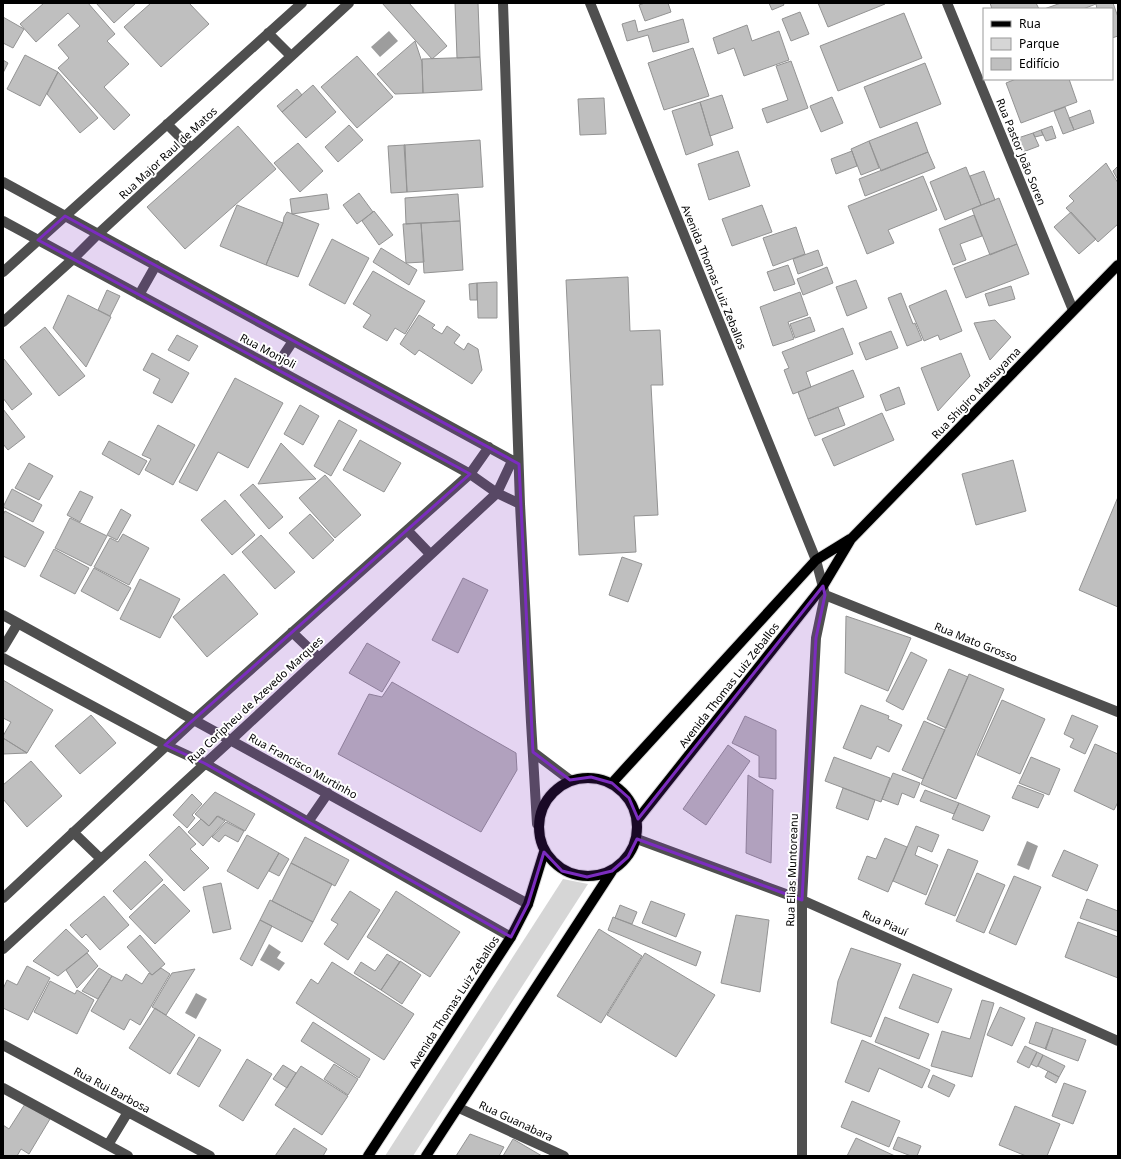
<svg xmlns="http://www.w3.org/2000/svg" width="1121" height="1159" font-family="'Noto Sans',sans-serif">
	<style>
		.green { fill: #d6d6d6 }
		.water { fill: #9d9d9d }
		.building { fill: #bfbfbf; stroke: #939393 }
		.lines { fill: none; stroke-linecap: round; stroke-linejoin: round }
		.major-casing { stroke: #dbdbdb; stroke-width: 12 }
		.minor { stroke: #4f4f4f; stroke-width: 10 }
		.major { stroke: #000; stroke-width: 10 }
		.marked { fill: #7b2cbf; fill-opacity: 0.2; stroke: #7b2cbf; stroke-width: 3; stroke-linejoin: round }
		.labels { text-anchor: middle; stroke-width: 4; stroke-linejoin: round; paint-order: stroke }
		.street-label { font-size: 11px; fill: #000; stroke: #fff }
	</style>
	<rect width="100%" height="100%" fill="#fff"/>
	<!-- green -->
	<path class="green" d="M563,879l25,5 -175,272h-28z"/>
	<!-- water -->
	<path class="water" d="M389,31l9,10 -18,16 -9,-10z
		M1027,841l11,5 -9,24 -12,-5z
		M269,944l12,8 -4,6 8,5 -6,8 -19,-11z
		M196,993l11,6 -11,20 -11,-6z"/>
	<!-- building -->
	<path class="building" d="M44,3h44l27,31 -8,7 22,23 -25,23 26,28 -16,15 -56,-62 11,-10 -11,-13 22,-19 -12,-13 -32,29 -16,-18z
		M96,3h40l-22,20z
		M151,3h38l20,21 -48,43 -37,-40z
		M382,3h27l38,43 -15,13z
		M455,3h23l2,54 -23,1z
		M645,3h23l3,9 -26,9 -6,-16z
		M769,3h14l1,2 -12,5z
		M818,3h67v1l-57,23z
		M990,3h46l3,6h-47z
		M1061,3h52l5,14v19l-6,2v-29h-15l-1,-5 -13,5h-39z
		M800,12l9,22 -18,7 -9,-22z
		M904,13l18,45 -84,33 -18,-45z
		M3,17l21,12 -11,19 -10,-5z
		M683,19l6,23 -36,10 -5,-17 -21,6 -5,-17 13,-4 3,12z
		M747,25l5,16 27,-10 10,29 -45,16 -10,-28 -16,6 -5,-16z
		M415,41l7,21 1,31 -28,1 -18,-20z
		M693,48l16,48 -45,14 -16,-47z
		M25,55l33,17 -18,34 -33,-17z
		M357,56l36,41 -36,31 -36,-41z
		M480,57l2,33 -59,3 -1,-34z
		M3,60l5,3 -5,10z
		M791,61l17,47 -41,15 -5,-14 26,-9 -12,-34z
		M925,63l16,41 -61,24 -16,-41z
		M58,72l40,46 -18,15 -33,-39z
		M1016,79h53l8,23 -56,21 -15,-40z
		M313,85l23,27 -30,26 -24,-26z
		M297,89l5,6 -20,17 -5,-6z
		M722,95l11,33 -23,8 -10,-34z
		M832,97l11,26 -22,9 -11,-26z
		M604,98l2,36 -26,1 -2,-36z
		M700,102l13,43 -27,10 -14,-44z
		M1065,107l9,23 -11,4 -9,-23z
		M1090,110l4,13 -20,7 -5,-12z
		M917,122l11,30 -47,19 -12,-30z
		M349,125l14,15 -25,22 -13,-15z
		M238,126l38,43 -91,80 -38,-42z
		M1052,126l4,12 -10,3 -5,-11z
		M1041,130l2,5 -8,2 -2,-4z
		M1033,133l6,13 -16,6 -5,-14z
		M480,140l3,47 -76,5 -3,-47z
		M869,141l10,27 -18,7 -10,-26z
		M298,143l25,28 -23,21 -26,-29z
		M405,145l2,47 -16,1 -3,-47z
		M738,151l12,35 -41,14 -11,-36z
		M852,151l5,15 -21,8 -5,-15z
		M928,152l7,16 -70,28 -6,-17z
		M1106,163l12,20v41l-20,18 -32,-34 8,-7 -5,-5z
		M1118,166v14l-5,-9z
		M966,167l15,38 -36,15 -15,-38z
		M984,171l11,29 -14,5 -11,-29z
		M923,176l14,34 -49,20 6,13 -27,11 -19,-48z
		M359,193l14,19 -16,12 -14,-19z
		M327,194l2,15 -37,5 -2,-15z
		M458,194l2,27 -54,3 -1,-26z
		M999,198l18,46 -27,11 -18,-46z
		M237,205l46,18 -17,42 -46,-19z
		M762,205l10,27 -40,14 -10,-27z
		M374,211l19,24 -14,10 -17,-24z
		M287,212l32,12 -21,53 -32,-12 17,-42 1,-6z
		M1071,212l25,27 -17,15 -25,-27z
		M974,215l8,21 -22,8 6,16 -13,5 -14,-36z
		M460,221l3,49 -39,3 -3,-50z
		M421,223l3,39 -18,1 -3,-39z
		M796,227l9,27 -32,12 -10,-28z
		M332,239l37,19 -24,46 -36,-19z
		M1017,244l12,30 -63,24 -12,-30z
		M381,248l36,22 -8,15 -36,-23z
		M818,250l5,15 -25,9 -5,-15z
		M788,265l7,19 -21,7 -7,-19z
		M827,267l6,16 -30,12 -6,-16z
		M373,271l52,30 -20,33 -10,-6 -8,13 -24,-14 8,-12 -18,-11z
		M628,277l2,54 30,-1 3,55h-12l7,130 -24,1 2,36 -57,3 -13,-275z
		M856,280l11,28 -20,8 -11,-29z
		M497,282v36h-19l-1,-35z
		M477,283v17h-7l-1,-16z
		M1011,286l4,13 -26,7 -4,-12z
		M107,290l13,6 -10,20 -12,-6z
		M946,290l16,41 -22,9 -2,-5 -14,6 -15,-35z
		M800,292l8,23 -20,7 6,17 -21,7 -13,-39z
		M901,293l12,31 2,-1 7,17 -15,6 -19,-48z
		M68,295l43,22 -25,50 -33,-39z
		M419,315l16,10 -3,3 10,6 5,-8 13,9 -6,8 10,7 4,-7 10,6 4,21 -10,14 -53,-34 -4,5 -15,-11z
		M810,317l5,14 -20,7 -5,-14z
		M995,320l16,17 -21,23 -16,-37z
		M45,327l40,49 -26,20 -39,-49z
		M843,328l10,26 -47,18 5,15 -18,7 -9,-24 5,-2 -7,-16z
		M891,331l7,17 -32,12 -7,-17z
		M177,335l21,11 -9,15 -21,-11z
		M152,353l37,20 -17,30 -19,-10 7,-14 -17,-9z
		M961,353l9,23 -32,35 -17,-43z
		M3,359h1l28,35 -20,16 -9,-12z
		M853,370l11,27 -56,22 -10,-27z
		M235,378l48,25 -35,65 -30,-16 -21,39 -18,-9z
		M899,387l6,17 -19,7 -6,-16z
		M300,405l19,11 -16,29 -19,-11z
		M838,407l7,18 -30,11 -7,-17z
		M3,409l22,28 -17,13 -5,-6z
		M882,413l12,27 -60,26 -12,-27z
		M339,420l18,10 -26,46 -17,-10z
		M158,425l37,20 -22,40 -28,-15 6,-11 -9,-4z
		M360,440l41,23 -17,29 -41,-22z
		M109,441l38,20 -8,14 -37,-21z
		M281,443l35,36 -58,5z
		M1013,460l13,51 -50,14 -14,-51z
		M29,463l24,13 -14,24 -24,-12z
		M325,475l36,40 -26,23 -36,-40z
		M253,484l30,33 -14,12 -29,-34z
		M12,489l30,16 -9,17 -30,-15z
		M80,491l13,6 -13,25 -13,-7z
		M1118,497v110l-39,-17z
		M225,500l30,35 -23,20 -31,-35z
		M121,509l10,6 -14,25 -10,-5z
		M5,511l39,21 -19,35 -22,-11v-41z
		M310,514l24,26 -21,19 -24,-26z
		M70,518l37,18 -16,30 -36,-18z
		M123,534l26,14 -20,37 -35,-18 16,-29 8,4z
		M261,535l34,37 -20,17 -33,-37z
		M54,549l35,19 -14,26 -35,-18z
		M622,557l20,7 -14,38 -19,-7z
		M94,568l37,20 -13,23 -37,-20z
		M224,574l34,40 -51,43 -34,-40z
		M463,578l25,12 -30,63 -26,-13z
		M140,579l40,20 -20,39 -40,-19z
		M846,616l65,22 -23,53 -43,-18z
		M367,643l33,19 -18,30 -33,-19z
		M911,652l16,8 -24,50 -17,-9z
		M949,669l19,8 -22,51 -19,-9z
		M969,674l35,15 -48,110 -35,-15z
		M3,680l50,30 -26,43 -24,-15v-2l8,-14 -8,-4z
		M392,682l124,71 1,17 -36,62 -143,-78 31,-60 13,3z
		M1002,700l43,19 -25,55 -43,-19z
		M861,705l28,11 -1,3 14,6 -13,27 -12,-6 -6,13 -28,-11z
		M91,715l25,28 -36,31 -25,-28z
		M1072,715l26,11 -13,28 -15,-7 4,-8 -10,-5z
		M745,716l31,14v49l-17,-2v-21l-27,-13z
		M924,721l21,9 -22,49 -21,-9z
		M3,738l24,15 -24,1z
		M1095,744l23,10v48l-4,8 -40,-19z
		M728,745l22,16 -44,64 -23,-16z
		M834,757l56,21 -9,24 -56,-21z
		M1031,757l29,12 -11,26 -30,-12z
		M31,761l31,35 -35,31 -24,-28v-14z
		M893,773l27,10 -6,15 -12,-5 -4,12 -16,-6z
		M748,775l25,15 -2,73 -25,-10z
		M1018,785l26,10 -6,13 -26,-10z
		M843,788l32,12 -7,20 -32,-12z
		M925,790l34,13 -5,11 -34,-13z
		M215,792l40,22 -10,17 -27,-15 -9,10 -14,-12z
		M192,794l10,10 -10,11 3,3 -8,10 -14,-13z
		M959,803l31,13 -7,15 -31,-12z
		M217,816l8,5 -22,25 -15,-14 13,-13 8,7z
		M226,822l18,9 -6,11 -13,-7 -6,7 -7,-5z
		M179,826l17,18 -6,5 19,19 -25,23 -35,-36z
		M916,826l23,9 -7,17 -14,-6 -3,9 23,10 -12,30 -33,-14z
		M247,835l32,18 -21,36 -31,-18z
		M305,837l44,23 -14,26 -44,-23z
		M885,838l22,9 -19,45 -30,-13 9,-23 9,3z
		M948,849l30,12 -23,55 -30,-12z
		M1064,850l34,15 -11,26 -35,-15z
		M279,853l10,6 -10,17 -10,-5z
		M145,861l18,19 -32,30 -18,-19z
		M291,863l41,21 -19,38 -41,-21z
		M977,873l28,12 -21,48 -28,-12z
		M1014,876l27,11 -25,58 -27,-12z
		M221,883l10,46 -18,4 -10,-46z
		M164,884l26,27 -35,33 -26,-27z
		M350,891l30,19 -32,50 -24,-16 14,-20 -7,-4z
		M396,891l64,41 -30,45 -63,-40z
		M104,896l25,29 -29,25 -14,-16 -4,4 -12,-13z
		M1087,899l31,12v17l-1,3 -37,-13z
		M270,900l43,22 -11,20 -42,-22z
		M651,901l34,13 -9,23 -34,-14z
		M620,905l17,7 -5,12 -17,-6z
		M736,915l33,5 -9,72 -39,-9z
		M613,917l88,35 -5,14 -88,-36z
		M260,920l12,6 -20,40 -12,-7z
		M1078,922l40,15v41l-53,-21z
		M66,929l23,22 -31,25 -25,-15z
		M599,929l43,27 -41,67 -44,-27z
		M140,935l25,29 -13,11 -25,-28z
		M851,948l50,16 -30,73 -40,-14 7,-42z
		M87,953l11,13 -21,22 -11,-18z
		M645,953l70,42 -39,62 -69,-42z
		M387,954l13,8 -19,28 -27,-17 7,-11 14,9z
		M400,961l21,14 -19,29 -21,-14z
		M332,962l82,52 -30,46 -88,-57 15,-24 7,5z
		M27,966l23,12 -22,42 -25,-12v-19l4,-9 10,5z
		M99,968l13,8 -14,23 -16,-8z
		M161,968l9,6 -30,51 -10,-6 -6,11 -33,-19 21,-35 10,5 4,-7 16,10 7,-11 3,2z
		M195,969l-29,46 -14,-8 20,-34z
		M913,974l39,15 -14,34 -39,-15z
		M50,981l25,13 2,-4 17,10 -17,34 -43,-22z
		M982,1000l12,3 -22,74 -41,-11 11,-35 28,8z
		M1000,1007l25,11 -13,28 -25,-11z
		M155,1008l40,27 -25,39 -41,-26z
		M885,1017l44,17 -10,25 -44,-17z
		M313,1022l57,37 -11,19 -58,-37z
		M1036,1022l17,6 -7,21 -17,-6z
		M1053,1028l33,12 -8,21 -33,-12z
		M199,1037l22,13 -22,37 -22,-13z
		M862,1040l68,30 -8,18 -43,-20 -10,24 -24,-10z
		M1025,1046l12,6 -8,16 -12,-6z
		M1037,1052l6,3 -6,12 -6,-3z
		M1043,1055l22,11 -6,11 -21,-11z
		M247,1059l25,15 -29,47 -24,-15z
		M334,1064l24,15 -10,16 -24,-16z
		M283,1065l13,8 -9,15 -14,-9z
		M301,1066l47,30 -26,39 -47,-30z
		M1048,1071l11,6 -3,6 -11,-6z
		M933,1075l22,10 -6,12 -21,-10z
		M1064,1083l22,8 -13,33 -21,-8z
		M852,1101l48,20 -11,26 -48,-20z
		M25,1104l25,15 -21,35 -8,-5 -4,7h-14v-31l6,4z
		M1015,1106l45,18 -13,32h-21l-27,-11z
		M294,1128l33,21 -4,7h-48z
		M470,1134l34,13 -5,9h-43z
		M898,1137l23,9 -4,10h-6l-18,-7z
		M856,1138l39,18h-48z
		M513,1139l29,17h-39z"/>
	<g class="lines">
		<defs>
			<path id="major" d="M539 827a49 49 0 1 1 98 0a49 49 0 1 1-98 0Z
				M612,783l204,-223 34,-21
				M638,819l185,-233 28,-47 267,-274
				M368,1156l143,-219 17,-33 16,-52
				M426,1156l186,-285"/>
		</defs>
		<!-- major casing -->
		<use href="#major" class="major-casing"/>
		<!-- minor -->
		<path class="minor" d="M503,3l17,501 11,218 6,102
			M590,3l226,557 9,35 -9,43 -14,262v256
			M947,3l126,307
			M268,33l23,23
			M167,124l24,24
			M3,182l514,281
			M3,221l438,237 29,16 27,19 23,11
			M3,272l299,-269
			M139,295l17,-30
			M3,322l70,-63 25,-25 251,-231
			M275,368l18,-27
			M407,530l23,24
			M825,595l293,117
			M3,615l525,289
			M292,632l27,26
			M3,648l15,-25
			M3,658l162,87 39,18 307,174
			M533,752l37,28
			M308,822l20,-29
			M73,832l28,27
			M637,839l165,61 316,141
			M3,898l191,-178 276,-246 19,-27
			M3,949l228,-209 266,-247 15,-32
			M3,1045l207,111
			M3,1088l125,68
			M459,1108l105,48
			M108,1145l20,-33"/>
		<!-- major -->
		<use href="#major" class="major"/>
	</g>
	<!-- marked area -->
	<path class="marked" d="M65,216l454,248 14,288 37,28 21,-3 21,6 17,15 9,21 185,-233 2,9 -9,43 -14,262 -165,-61 -9,18 -16,14 -25,6 -25,-6 -18,-19 -16,52 -17,33 -307,-174 -39,-18 305,-271 -432,-234z"/>
	<g class="labels">
		<!-- street labels -->
		<g class="street-label">
			<text transform="translate(1021 152) rotate(68)" y="4">Rua Pastor João Soren</text>
			<text transform="translate(168 153) rotate(-43)" y="4">Rua Major Raul de Matos</text>
			<text transform="translate(714 277) rotate(68)" y="4">Avenida Thomas Luiz Zeballos</text>
			<text transform="translate(268 351) rotate(28)" y="4">Rua Monjoli</text>
			<text transform="translate(976 393) rotate(-46)" y="4">Rua Shigiro Matsuyama</text>
			<text transform="translate(976 642) rotate(22)" y="4">Rua Mato Grosso</text>
			<text transform="translate(729 685) rotate(-52)" y="4">Avenida Thomas Luiz Zeballos</text>
			<text transform="translate(255 700) rotate(-43)" y="4">Rua Coripheu de Azevedo Marques</text>
			<text transform="translate(303 766) rotate(29)" y="4">Rua Francisco Murtinho</text>
			<text transform="translate(792 870) rotate(-88)" y="4">Rua Elias Muntoreanu</text>
			<text transform="translate(885 923) rotate(24)" y="4">Rua Piauí</text>
			<text transform="translate(454 1002) rotate(-57)" y="4">Avenida Thomas Luiz Zeballos</text>
			<text transform="translate(112 1090) rotate(28)" y="4">Rua Rui Barbosa</text>
			<text transform="translate(516 1121) rotate(25)" y="4">Rua Guanabara</text>
		</g>
	</g>
	<!-- border -->
	<rect width="1121" height="1159" fill="none" stroke="#000000" stroke-width="8"/>
	<!-- legend -->
	<rect x="983" y="8" width="130" height="72" fill="#ffffff" stroke="#999999"/>
	<rect x="991" y="21" width="20" height="6" fill="#000000" stroke="#999999"/>
	<text x="1019" y="28" font-size="12" fill="#000000">Rua</text>
	<rect x="991" y="38" width="20" height="12" fill="#d6d6d6" stroke="#999999"/>
	<text x="1019" y="48" font-size="12" fill="#000000">Parque</text>
	<rect x="991" y="58" width="20" height="12" fill="#bfbfbf" stroke="#999999"/>
	<text x="1019" y="68" font-size="12" fill="#000000">Edifício</text>
</svg>
